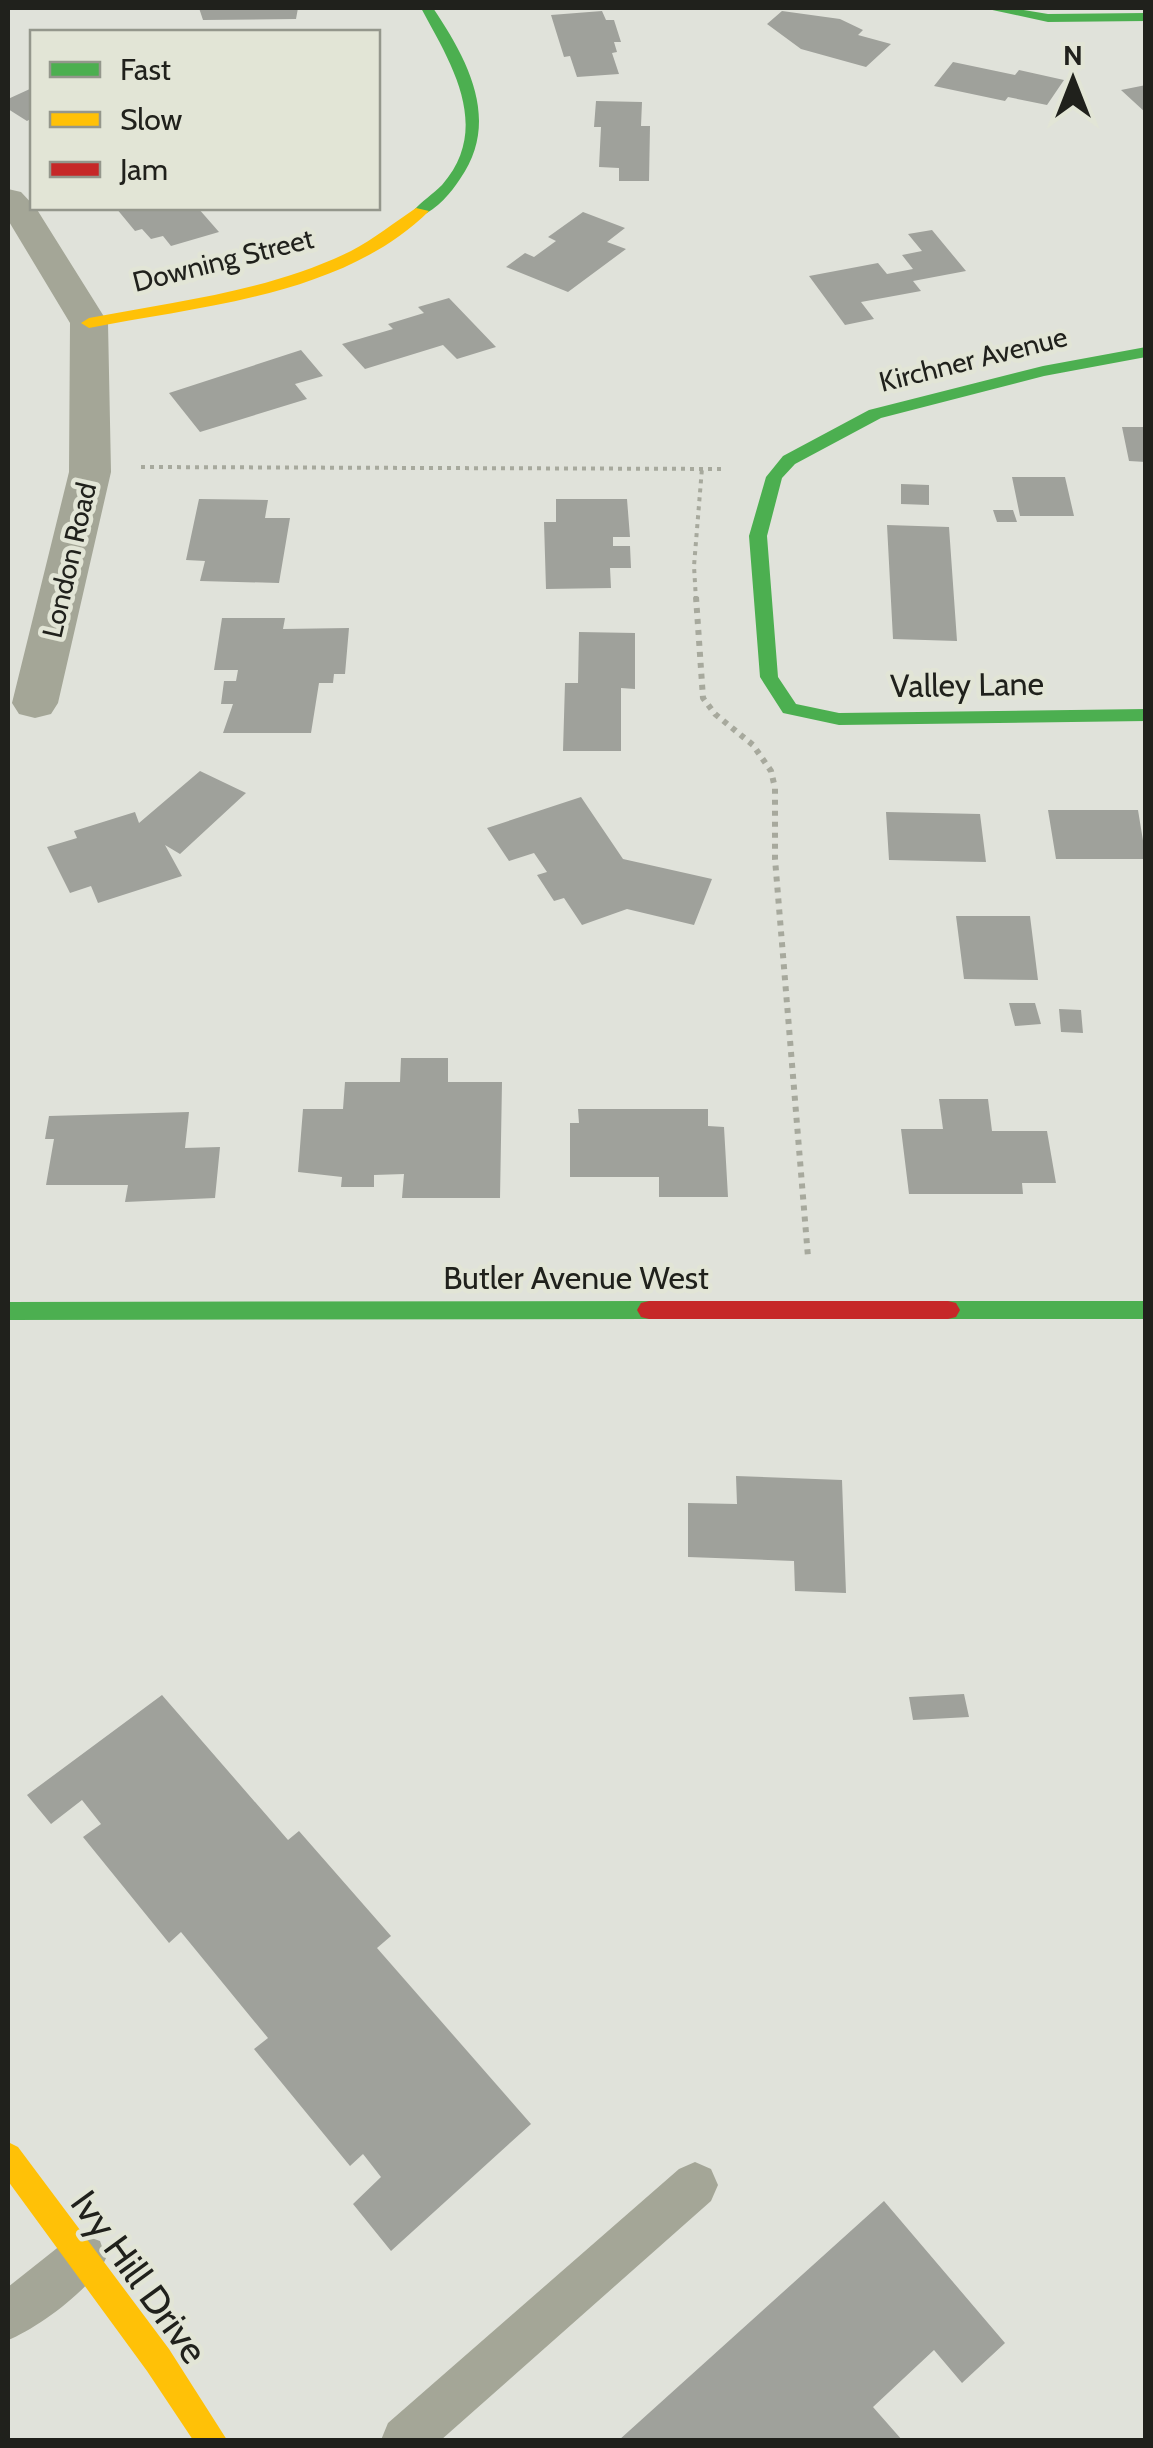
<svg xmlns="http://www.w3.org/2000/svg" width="1153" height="2448" font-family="Cabin,sans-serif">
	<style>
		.building { fill: #9fa19b }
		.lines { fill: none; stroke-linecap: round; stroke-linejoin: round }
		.path-far1 { stroke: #a7a99d; stroke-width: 4; stroke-dasharray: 4 5; stroke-linecap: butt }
		.path { stroke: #a7a99d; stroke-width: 6; stroke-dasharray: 5 6; stroke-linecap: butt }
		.lane { fill: #a4a697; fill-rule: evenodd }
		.street { fill: #a4a697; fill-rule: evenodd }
		.fast { fill: #4caf50; fill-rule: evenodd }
		.slow { fill: #ffc107; fill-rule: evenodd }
		.jam { fill: #c62828; fill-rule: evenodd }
		.labels { text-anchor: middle; stroke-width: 9; stroke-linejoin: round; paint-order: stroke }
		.far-street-label { font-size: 28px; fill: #20211c; stroke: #e2e5d6 }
		.street-label { font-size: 32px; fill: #20211c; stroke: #e2e5d6 }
		.near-street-label { font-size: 38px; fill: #20211c; stroke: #e2e5d6 }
	</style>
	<rect width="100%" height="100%" fill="#e0e2da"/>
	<!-- building -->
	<path class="building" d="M199,8h99l-2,11 -93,1z
		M602,11l4,9h8l7,22h-7l3,10 -5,1 7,21 -42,3 -7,-21 -6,1 -13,-42z
		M782,11l58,8 23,11 -5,5 33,9 -25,23 -65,-18 -34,-25z
		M953,62l62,13 4,-5 45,10 -17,25 -39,-8 -3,4 -71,-15z
		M1146,85v28l-25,-23z
		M32,88v30l-5,3 -19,-12v-10z
		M596,101l46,1 -1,24h9l-1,55h-30v-13l-20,-1 2,-40h-7z
		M116,208h82l21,24 -48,14 -8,-10 -12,3 -9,-10 -7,2z
		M583,212l42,16 -18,14 19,7 -58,43 -62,-25 19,-14 9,4 22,-16 -8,-4z
		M932,230l34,41 -53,10 8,10 -60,11 13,17 -29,6 -36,-49 69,-13 9,11 26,-5 -11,-14 20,-4 -14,-17z
		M449,298l47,49 -39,12 -14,-14 -78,24 -23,-25 51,-15 -5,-5 36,-11 -6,-6z
		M301,350l22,26 -28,8 12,15 -107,33 -31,-39z
		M1122,427h24v35l-17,-1z
		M1012,477h53l9,39h-54z
		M901,484l28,1v20l-28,-1z
		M199,499l69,1 -3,18h25l-11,65 -79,-2 5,-20 -19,-1z
		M556,499h71l3,38h-17v9h17l1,22h-21l1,20 -65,1 -2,-67h12z
		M993,510h20l4,12h-20z
		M887,525l62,2 8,114 -64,-2z
		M222,618h63l-2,11 66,-1 -4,46h-11l-1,9h-14l-8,50h-88l10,-29h-12l3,-23h12l2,-11h-24z
		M579,632l56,1v56l-14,-1v63h-58l2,-68h13z
		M200,771l46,22 -66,61 -15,-9 17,31 -84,27 -7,-17 -21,7 -23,-46 30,-9 -3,-7 61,-19 4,11z
		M581,797l42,62 89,20 -18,46 -67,-16 -45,16 -18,-27 -10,3 -17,-26 10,-3 -13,-19 -25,8 -22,-33z
		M1048,810h90l8,49h-90z
		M886,812l94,2 6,48 -97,-2z
		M956,916h74l8,64 -74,-1z
		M1009,1003h26l6,21 -26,2z
		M1059,1009l22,1 2,23 -22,-1z
		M401,1058h47v24h54l-2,116h-98l2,-24 -30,1v12h-33l1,-10 -44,-5 5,-63h40l2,-27h55z
		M939,1099h49l4,32h55l9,52h-34l1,11h-114l-8,-65h42z
		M578,1109h130v17l16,1 4,70h-69v-20h-89v-54h9z
		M189,1112l-4,36 35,-1 -5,51 -90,4 3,-17h-82l8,-46h-9l4,-23z
		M736,1476l106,4 4,113 -51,-2 -1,-30 -106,-4v-54l49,1z
		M964,1694l5,23 -56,3 -4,-23z
		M162,1695l126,145 11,-9 92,105 -14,12 154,176 -140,127 -38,-47 28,-27 -18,-23 -13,12 -96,-117 14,-11 -87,-106 -12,11 -86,-106 18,-13 -19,-24 -31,24 -24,-29z
		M884,2201l121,142 -43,40 -28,-33 -61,57 29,33h-283z"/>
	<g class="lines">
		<!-- path-far1 -->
		<path class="path-far1" d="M141,467l583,2
			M696,600l-2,-34 8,-98"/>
		<!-- path -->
		<path class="path" d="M696,597l7,101 12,16 38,31 18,26 4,17v71l33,398"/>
		<!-- lane -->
		<path class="lane" d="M695,2162l16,7 7,16 -7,16 -270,239h-60l7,-17 291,-254z
			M83,2235l17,6 6,17c-11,28 -69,71 -98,82v-53l58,-46z"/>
		<!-- street -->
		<path class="street" d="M8,189l13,3 15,16 72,115 3,149 -53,231 -7,11 -16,4 -16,-4 -7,-11 57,-231 1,-149 -62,-103z"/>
		<!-- fast -->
		<path class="fast" d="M421,8h12c35,52 68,113 27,171 -9,14 -23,30 -39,37l-8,-5c9,-10 20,-17 29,-26 51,-58 8,-123 -21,-177z
			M983,8h28l37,6 98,-1v8l-98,1z
			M1146,347v10l-102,19 -163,42 -86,46 -13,14 -15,58 11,141 18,27 43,9 307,-4v12l-307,4 -56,-12 -23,-36 -11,-141 17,-59 17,-21 86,-46 174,-44z
			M649,1301l8,2 4,7 -4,7 -8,2 -641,1v-18z
			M948,1301h198v18h-198l-8,-2 -4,-7 4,-7z"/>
		<!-- slow -->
		<path class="slow" d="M416,208l13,3c-86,85 -228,95 -340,117l-8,-5 8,-5c88,-17 181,-27 262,-67 23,-12 44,-29 65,-43z
			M8,2142l10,5 151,202 58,91h-34l-46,-69 -139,-190z"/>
		<!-- jam -->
		<path class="jam" d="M649,1301h299l8,2 4,7 -4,7 -8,2h-299l-8,-2 -4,-7 4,-7z"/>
	</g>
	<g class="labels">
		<!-- far-street labels -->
		<g class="far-street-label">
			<text transform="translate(223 260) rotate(-14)" y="10">Downing Street</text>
			<text transform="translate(973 359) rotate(-14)" y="10">Kirchner Avenue</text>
			<text transform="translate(69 560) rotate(-77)" y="10">London Road</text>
		</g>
		<!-- street labels -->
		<g class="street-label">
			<text transform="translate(967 685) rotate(-1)" y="11">Valley Lane</text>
			<text x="576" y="1289">Butler Avenue West</text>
		</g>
		<!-- near-street labels -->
		<g class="near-street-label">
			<text transform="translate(139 2277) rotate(54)" y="13">Ivy Hill Drive</text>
		</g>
	</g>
	<!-- border -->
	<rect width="1153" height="2448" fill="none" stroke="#20211c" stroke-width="20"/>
	<!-- legend -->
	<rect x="30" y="30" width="350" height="180" fill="#e2e5d6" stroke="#94978c" stroke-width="2.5"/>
	<rect x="50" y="62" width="50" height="15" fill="#4caf50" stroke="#94978c" stroke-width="2.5"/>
	<text x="120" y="80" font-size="30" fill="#20211c">Fast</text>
	<rect x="50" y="112" width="50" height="15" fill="#ffc107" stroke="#94978c" stroke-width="2.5"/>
	<text x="120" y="130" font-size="30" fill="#20211c">Slow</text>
	<rect x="50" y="162" width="50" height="15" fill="#c62828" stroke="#94978c" stroke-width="2.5"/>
	<text x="120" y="180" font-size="30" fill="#20211c">Jam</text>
	<!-- north arrow -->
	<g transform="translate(1073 80)" stroke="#e2e5d6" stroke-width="8" paint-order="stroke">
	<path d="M0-8L18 38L0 25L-18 38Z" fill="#20211c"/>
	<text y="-15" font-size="28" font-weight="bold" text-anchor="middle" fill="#20211c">N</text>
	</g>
</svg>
